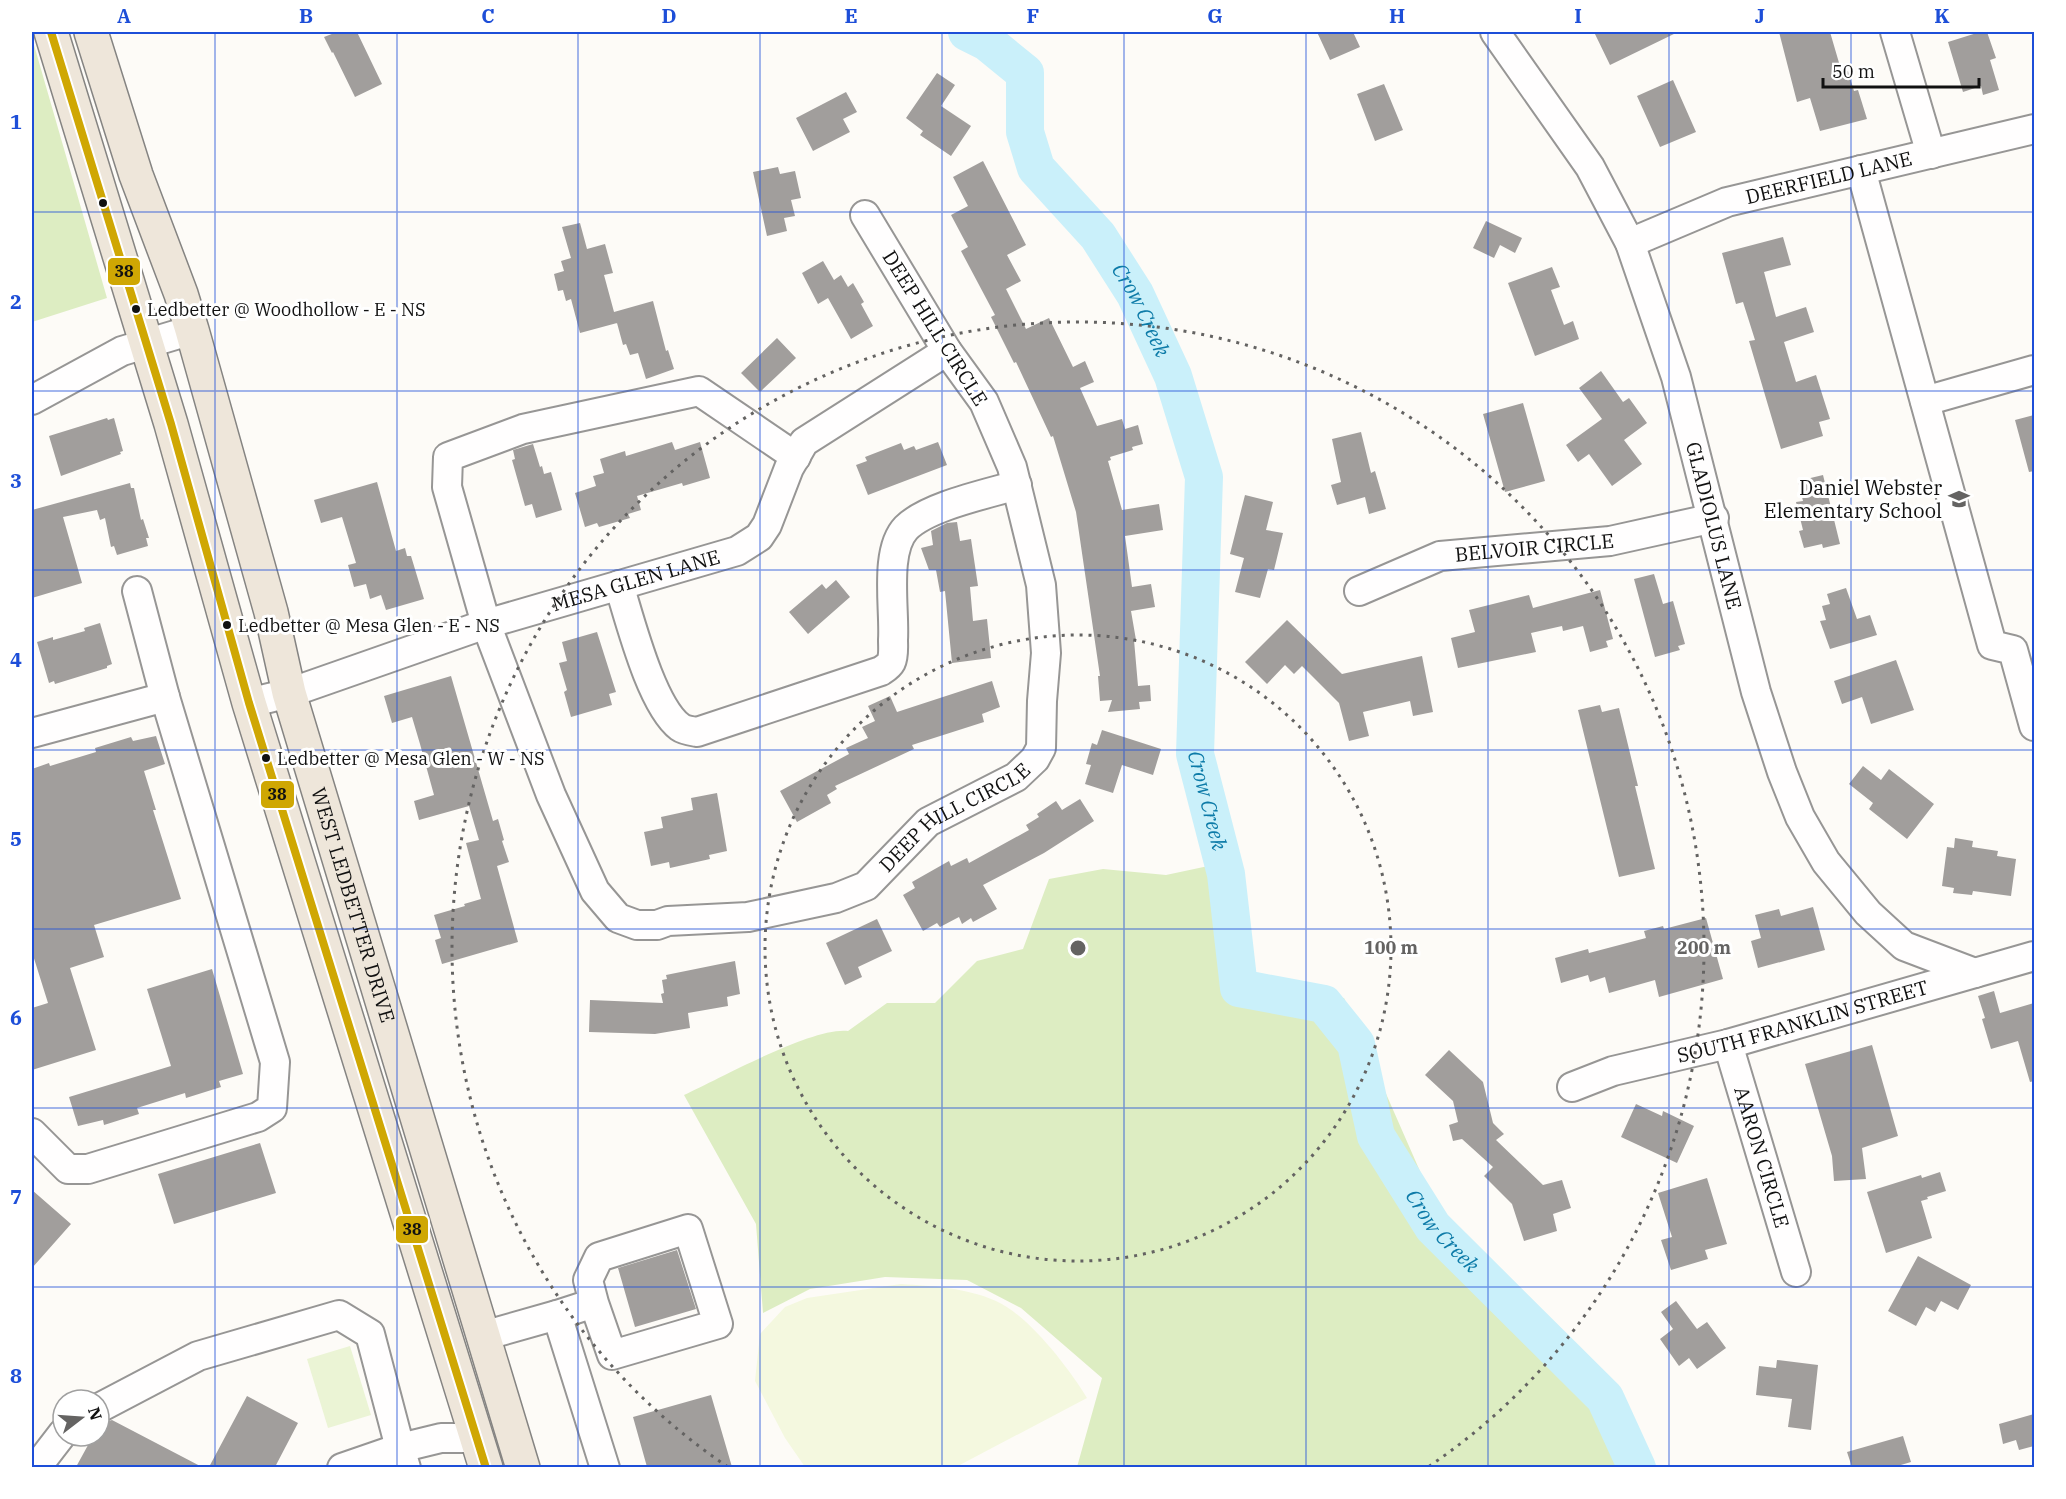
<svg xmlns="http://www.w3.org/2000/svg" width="2066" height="1499" font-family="'IBM Plex Serif',serif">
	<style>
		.green { fill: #ebf4d5 }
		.forest { fill: #ddedc2 }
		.pitch { fill: #f4f8df }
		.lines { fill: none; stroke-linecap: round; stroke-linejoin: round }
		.river { stroke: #caf0fa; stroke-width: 38 }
		.building { fill: #a19e9c }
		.minor-casing { stroke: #979695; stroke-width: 32 }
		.major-casing { stroke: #858482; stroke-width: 36 }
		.minor { stroke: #fffefe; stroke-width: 28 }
		.major { stroke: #eee6da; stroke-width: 33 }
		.bus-1-casing { stroke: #fff; stroke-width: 12 }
		.bus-1 { stroke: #cfa703; stroke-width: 8 }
		.grid { fill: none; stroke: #1d4ed8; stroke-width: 1.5; stroke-opacity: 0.55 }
		.ring { fill: none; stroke: #646362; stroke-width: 3; stroke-dasharray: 3 6 }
		.bus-dot { fill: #111; stroke: #fff; stroke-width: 2 }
		.labels { text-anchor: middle; stroke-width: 6; stroke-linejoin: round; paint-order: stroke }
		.bus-label { font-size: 18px; fill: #111; stroke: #fff; text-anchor: start }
		.street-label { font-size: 20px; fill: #111; stroke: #fff }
		.poi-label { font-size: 20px; fill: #111; stroke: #fff; text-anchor: end }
		.water-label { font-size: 21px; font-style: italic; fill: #0d7ba8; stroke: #fff }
		.centre { fill: #646362; stroke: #fff; stroke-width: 3 }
		.ring-label { font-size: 18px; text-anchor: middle; font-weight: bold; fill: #646362; stroke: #fff; stroke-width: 6; stroke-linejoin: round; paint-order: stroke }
		.line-badge { stroke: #fff; stroke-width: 2 }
		.pale-badge-label { font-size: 16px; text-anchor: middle; font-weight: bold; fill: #111 }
		.neatline { fill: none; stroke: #1d4ed8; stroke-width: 2 }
		.grid-label { font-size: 20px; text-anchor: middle; font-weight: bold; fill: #1d4ed8 }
	</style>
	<rect width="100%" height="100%" fill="#fdfbf7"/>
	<!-- green -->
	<path class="green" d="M350,1346l21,69 -43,13 -21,-69z"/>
	<!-- forest -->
	<path class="forest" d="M32,38l75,260 -75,24z
		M1213,865l32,121 99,12 104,237 138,135 46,97h-555l25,-89 -81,-70 -54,-28 -82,-3 -75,12 -47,24 -7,-89 -72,-129c37,-17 128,-68 164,-64l39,-28h48l42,-42 46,-12 26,-70 54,-10 63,6z"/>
	<!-- pitch -->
	<path class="pitch" d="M901,1284c32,2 66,4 95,17 32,14 73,67 91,97l-131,69h-151l-20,-29 -30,-57 5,-47 25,-27 22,-9z"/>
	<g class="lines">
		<!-- river -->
		<path class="river" id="s1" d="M967,32l20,10 38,31v59l11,36 62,68 37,58 38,82 31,101 -9,277 31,120 13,114 85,16 32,40 20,92 57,91 172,171 32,70"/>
	</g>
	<!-- building -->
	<path class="building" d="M337,32h20l25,52 -27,13 -22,-45 -1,1 -8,-16z
		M1317,32h36l7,15 -30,13z
		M1594,32h84l-68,33z
		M1779,32h51l12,41 6,-2 6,20 4,-1 9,29 -47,12 -10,-33 -13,4z
		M1980,32h7l9,26 -6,2 9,30 -16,5 -2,-9 -18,6 -15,-50z
		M937,73l18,12 -14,21 30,20 -20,30 -31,-21 3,-4 -17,-13z
		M1673,80l23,52 -36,15 -23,-51z
		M1384,84l19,46 -28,11 -18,-47z
		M846,92l11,20 -14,7 7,13 -37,19 -17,-33z
		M983,161l43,84 -19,10 14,26 -15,8 20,40 23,-11 24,49 12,-6 9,21 -14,6 17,38 25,-7 3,10 13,-4 5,19 -11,3 1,3 -23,7 1,3 -3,1 14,49 37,-6 4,26 -38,6 7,51 19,-3 4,23 -24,4 5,29h-2l4,46 12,-1 1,16 -12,1 1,7 -32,3 4,-12 -12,1 -2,-25h2l-24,-164 -23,-76 -2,1 -35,-75 -2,1 -23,-46 4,-2 -34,-64 7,-4 -17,-32 17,-9 -15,-29z
		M778,167l2,7 15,-3 6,27 -10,2 4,16 -11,2 3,13 -20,5 -14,-64z
		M1486,221l36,17 -7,15 -15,-8 -6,13 -21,-10z
		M580,223l7,26 18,-5 8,29 -9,2 13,48 -37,10 -9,-34 -5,2 -3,-11 -5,1 -4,-17 10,-3 -3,-10 10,-3 -9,-31z
		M1783,237l8,28 -27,7 12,45 30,-10 8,25 -30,10 12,40 20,-7 14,44 -11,3 4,14 -42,13 -32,-108 6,-1 -12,-38 -7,2 -14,-51z
		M823,261l11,19 7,-5 7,12 5,-4 11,19 -3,2 12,22 -22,13 -23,-41 -10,6 -16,-31z
		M1552,267l8,20 -9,3 13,35 9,-4 6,18 -44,17 -27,-73z
		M653,301l13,50 2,-1 6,19 -28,10 -8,-26 -8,2 -4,-11 -3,1 -9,-33z
		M777,338l19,20 -36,34 -19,-19z
		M1601,371l22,31 6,-4 18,25 -23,17 18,24 -30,22 -23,-32 -11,8 -12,-17 36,-26 -23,-31z
		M1523,403l22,78 -40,11 -22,-78z
		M2034,415v56l-5,1 -14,-52z
		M107,418l1,2 6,-2 9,33 -3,1 1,2 -60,22 -12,-40z
		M1361,432l10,41 4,-2 11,38 -17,5 -4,-17 -28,8 -6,-20 10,-3 -9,-43z
		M672,442l3,8 25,-8 10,36 -27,8 -1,-3 -45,13 4,14 -13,4 2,4 -31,9 -2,-4 -12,4 -10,-34 21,-7 -3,-10 11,-3 -4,-14 25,-8 1,5z
		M938,442l9,23 -79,30 -12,-30 11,-4 -2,-4 36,-14 3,7 10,-4 2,4z
		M533,444l7,23 2,-1 2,8 7,-2 11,38 -26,8 -4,-14 -7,2 -13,-46 3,-1 -2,-9z
		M1823,475l17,69 -17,4 -1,-4 -18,4 -5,-17 4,-1 -7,-28 7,-1 -5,-20z
		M377,482l19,69 9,-3 2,8h4l13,43 -38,11 -5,-15 -11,4 -4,-15 -12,3 -6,-22 8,-2 -14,-46 -21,6 -7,-23z
		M130,483l1,5h3l7,32 2,-1 6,19h-3l2,8 -31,9 -3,-9 -3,1 -6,-29 -5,2 -3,-10 -34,7 19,66 -50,15v-88z
		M1245,495l28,7 -7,28 17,3 -9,37 -6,-1 -8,29 -25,-6 9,-34 -14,-4z
		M957,522l3,19 11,-2 7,47 -8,1 3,34 14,-2 4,39 -39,5 -7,-72 -5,1 -4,-22h-7l-8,-22 12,-3 -2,-14 16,-8z
		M1654,574l9,30 10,-3 12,43 -7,2 2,4 -25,7 -21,-78z
		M836,580l14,17 -42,37 -19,-22 33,-28 4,5z
		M1846,588l11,31 13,-4 7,20 -47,14 -10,-28 6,-1 -4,-14 8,-2 -3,-10z
		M1600,590l13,49 -7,2 2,6 -18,5 -7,-26 -20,5 -1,-5 -31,7 5,19 -78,16 -7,-30 24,-6 -6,-22 60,-15 4,13z
		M1287,620l55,54 80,-18 11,56 -20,4 -3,-15 -47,11 6,24 -20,5 -10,-38 -37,-37 -8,8 -9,-9 -18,19 -22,-22z
		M100,623l12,41 -5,2v2l-52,16 -1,-3 -5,2 -12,-41 16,-5v3l32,-9 -1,-3z
		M597,632l19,60 -7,2 3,11 -41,12 -7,-25 3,-2 -8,-27 8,-2 -5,-19z
		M1896,660l18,50 -43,14 -9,-27 -20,7 -8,-23z
		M451,676l42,145 5,-2 6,21 -2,1 7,21 -12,4 21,76 -76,22 -7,-24 6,-2 -7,-23 31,-9 -1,-2 17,-5 -15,-56 13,-3 -10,-34 -50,14 -5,-19 20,-6 -14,-51 -8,-27 -20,6 -8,-27z
		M992,681l8,26 -18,7 2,8 -72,23 2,4 -79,37 2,3 -10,6 4,8 -34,19 -17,-31 69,-37 -3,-6 22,-10 -6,-11 13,-6 -7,-15 22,-10 7,16z
		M1600,705l2,7 17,-4 19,78h-3l20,83 -36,8 -41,-167z
		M1102,730l59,19 -8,26 -31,-10 -9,28 -28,-9 6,-19 -5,-1 6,-21 5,2z
		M156,736l9,28 -21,7 12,39h-3l28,89 -87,26 10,32 -34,11 26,82 -64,20v-62l16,-5 -16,-51v-183l17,-6 1,3 46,-14 -1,-4 36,-11 2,4z
		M1863,766l18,14 8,-11 45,35 -27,35 -38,-30 4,-6 -24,-19z
		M717,793l10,58 -18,4 1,4 -40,9 -1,-6 -18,4 -7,-34 19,-4 -2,-11 32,-7 -2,-12z
		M1080,799l14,22 -50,32 -61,32 14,24 -24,13 -2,-4 -9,6 -3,-7 -19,10 -3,-4 -14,8 -20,-36 12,-7 -3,-6 37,-21 2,5 16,-8 2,5 60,-33 -3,-5 13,-8 -2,-3 19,-13 6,9z
		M1955,838l18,3 -1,6 26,4 -1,5 19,3 -5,37 -38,-5 -1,4 -19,-2 1,-5 -12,-2 5,-39 7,1z
		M1813,907l12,43 -67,18 -7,-27 10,-3 -6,-23 24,-6 2,7z
		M1706,918l17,61 -64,18 -4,-17 -46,13 -4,-16 -15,5 -2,-7 -27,8 -6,-25 33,-9 1,4 57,-15 -2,-7 19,-5 1,3z
		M877,919l15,32 -34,16 4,10 -17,8 -19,-42z
		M735,961l5,33 -13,3 1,9 -40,7 2,15 -35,6 -66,-2 1,-32 73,3 -2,-9 3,-1 -2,-13 5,-1 -1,-4z
		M212,969l31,105 -24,7 2,6 -35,11 -1,-5 -48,15 2,6 -35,11 -1,-5 -25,6 -9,-29 102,-31 -24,-77z
		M1994,991l6,22 34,-10v78l-4,1 -12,-41 -27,8 -9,-30 3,-1 -7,-22z
		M1872,1045l26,91 -36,12 4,31 -32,2 -2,-25 -27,-92z
		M1449,1050l34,32 10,41 11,11 -8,6 47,45 19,-5 9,28 -18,6 4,17 -33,10 -12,-37 -28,-28 9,-9 -31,-28 -9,2 -4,-16 9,-3 -5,-21 -28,-26z
		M1636,1104l26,12 1,-5 31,15 -17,37 -56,-26z
		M260,1143l16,50 -102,31 -16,-50z
		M1940,1172l6,19 -19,6 1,2 -7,2 11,37 -46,15 -19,-61 54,-17 1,3z
		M1707,1178l20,66 -22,6 3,9 -37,11 -10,-30 11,-3 -14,-44z
		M32,1190l39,34 -39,44z
		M677,1250l19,59 -61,18 -17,-59z
		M1918,1256l53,29 -13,25 -17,-9 -6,11 -9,-5 -10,19 -28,-15z
		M1676,1301l21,28 10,-7 19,26 -29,21 -8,-11 -10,8 -19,-27 13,-10 -12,-17z
		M1777,1360l41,5 -7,65 -23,-3 4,-28 -36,-4 3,-29 17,2z
		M711,1395l21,72h-85l-14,-50z
		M247,1396l51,27 -23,44h-66z
		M2034,1414v32l-15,4 -3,-10 -13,4 -4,-20z
		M112,1420l90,47h-126l17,-31h6v-12z
		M1903,1436l8,26 -17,5h-42l-5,-15z"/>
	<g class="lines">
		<defs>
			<g id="minor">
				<path id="s2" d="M1495,32l95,135 40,76 46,134 80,315 26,80 18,45 26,45 42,51 36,33 71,27"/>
				<path d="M1895,32l36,122"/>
				<path d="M1861,170l131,475 21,5 21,76"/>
				<path id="s3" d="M1630,243l97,-41 307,-73"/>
				<path d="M32,400l90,-49 70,-21"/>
				<path d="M1925,401l109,-31"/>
				<path id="s4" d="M796,457l-97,-66 -176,38 -75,28 -1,30 39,137 65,171 44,96 23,27 19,7h20l11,-4 80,-4 88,-19 30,-12 62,-64 88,-45 19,-18 6,-11 1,-47 4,-48 -5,-68 -29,-118 -28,-65 -37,-51 -82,-136"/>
				<path d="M619,585c11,35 32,120 61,142 4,3 11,4 17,5l184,-61c3,-2 8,-5 10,-9 3,-6 2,-16 2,-22 2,-31 -9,-89 13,-112 22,-22 81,-34 111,-43"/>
				<path id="s5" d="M1359,591l81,-35 170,-15 104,-23"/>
				<path id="s6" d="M249,703l40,-10 197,-69 251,-73 22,-14 8,-12 22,-57 15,-26 143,-91"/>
				<path d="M32,733l133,-36"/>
				<path id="s7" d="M1728,1044l68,228"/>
				<path id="s8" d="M1572,1087l41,-16 115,-27 306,-88"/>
				<path d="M32,1133l36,36h20l170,-52 14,-9 3,-46 -110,-365 -28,-106"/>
				<path d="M557,1315l37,-12 18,52 106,-31 -30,-95 -89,28 -11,23 6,23"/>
				<path d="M483,1336l74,-21 48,153"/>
				<path d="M99,1408l99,-52 141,-41 31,19 30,114 41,-10h36"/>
				<path d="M36,1468l27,-35"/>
				<path d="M342,1468l58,-20 6,20"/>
			</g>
			<g id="major">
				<path d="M51,32l120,392 78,279 237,765"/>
				<path id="s9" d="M91,32l45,143 45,119 11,36 79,282 18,81 234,775"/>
			</g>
		</defs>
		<!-- minor casing -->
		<use href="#minor" class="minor-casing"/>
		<!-- major casing -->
		<use href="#major" class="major-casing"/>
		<!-- minor -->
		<use href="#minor" class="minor"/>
		<!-- major -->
		<use href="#major" class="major"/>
		<defs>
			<path id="bus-1" d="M51,32l120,392 78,279 237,765"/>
		</defs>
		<!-- bus-1 casing -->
		<use href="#bus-1" class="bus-1-casing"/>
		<!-- bus-1 -->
		<use href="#bus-1" class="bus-1"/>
	</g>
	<!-- grid -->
	<path class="grid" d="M215,32v1436M397,32v1436M578,32v1436M760,32v1436M942,32v1436M1124,32v1436M1306,32v1436M1488,32v1436M1669,32v1436M1851,32v1436M32,212h2002M32,391h2002M32,570h2002M32,750h2002M32,929h2002M32,1108h2002M32,1287h2002"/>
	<!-- distance rings -->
	<g class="ring">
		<circle cx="1078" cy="948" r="313"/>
		<path d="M728 1467A626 626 0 1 1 1428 1467"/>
	</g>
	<!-- icons -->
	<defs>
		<symbol id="school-bare" viewBox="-9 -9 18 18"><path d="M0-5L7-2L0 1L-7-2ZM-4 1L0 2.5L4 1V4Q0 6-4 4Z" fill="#646362" stroke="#fff" stroke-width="2.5" paint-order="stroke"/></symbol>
	</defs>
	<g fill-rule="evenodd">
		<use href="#school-bare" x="1944" y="484" width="30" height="30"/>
	</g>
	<!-- markers -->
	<g class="bus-dot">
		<circle cx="103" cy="203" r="5"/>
		<circle cx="136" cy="309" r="5"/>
		<circle cx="227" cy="625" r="5"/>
		<circle cx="266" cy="758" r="5"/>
	</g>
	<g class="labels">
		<!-- bus labels -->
		<g class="bus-label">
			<text x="147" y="316">Ledbetter @ Woodhollow - E - NS</text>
			<text x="238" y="632">Ledbetter @ Mesa Glen - E - NS</text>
			<text x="277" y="765">Ledbetter @ Mesa Glen - W - NS</text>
		</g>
		<!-- street labels -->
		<g class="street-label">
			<text dy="7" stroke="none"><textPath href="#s3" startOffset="210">DEERFIELD LANE</textPath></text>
			<text transform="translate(935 328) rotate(58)" y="7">DEEP HILL CIRCLE</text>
			<text dy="7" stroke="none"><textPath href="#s2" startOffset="546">GLADIOLUS LANE</textPath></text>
			<text dy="7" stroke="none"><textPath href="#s5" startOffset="183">BELVOIR CIRCLE</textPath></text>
			<text dy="7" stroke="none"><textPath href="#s6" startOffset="406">MESA GLEN LANE</textPath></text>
			<text dy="7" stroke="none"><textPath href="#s4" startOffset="1242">DEEP HILL CIRCLE</textPath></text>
			<text dy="7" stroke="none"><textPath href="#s9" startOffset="912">WEST LEDBETTER DRIVE</textPath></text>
			<text dy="7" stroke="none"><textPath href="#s8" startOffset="240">SOUTH FRANKLIN STREET</textPath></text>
			<text dy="7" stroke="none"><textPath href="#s7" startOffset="118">AARON CIRCLE</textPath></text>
		</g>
		<!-- poi labels -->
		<g class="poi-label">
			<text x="1942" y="495">Daniel Webster<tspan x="1942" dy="23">Elementary School</tspan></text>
		</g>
		<!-- water labels -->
		<g class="water-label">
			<text dy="7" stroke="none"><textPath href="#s1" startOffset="346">Crow Creek</textPath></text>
			<text dy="7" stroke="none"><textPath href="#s1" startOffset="850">Crow Creek</textPath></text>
			<text dy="7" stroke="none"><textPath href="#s1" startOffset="1389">Crow Creek</textPath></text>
		</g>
	</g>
	<circle cx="1078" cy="948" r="9" class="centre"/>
	<g class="ring-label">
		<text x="1391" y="954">100 m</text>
		<text x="1704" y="954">200 m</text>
	</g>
	<g class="line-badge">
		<rect x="107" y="257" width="34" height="29" rx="6" fill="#cfa703"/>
		<rect x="260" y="780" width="35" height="29" rx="6" fill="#cfa703"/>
		<rect x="395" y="1215" width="34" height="29" rx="6" fill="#cfa703"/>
	</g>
	<g class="pale-badge-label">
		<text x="124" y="277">38</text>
		<text x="277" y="800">38</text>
		<text x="412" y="1235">38</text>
	</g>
	<!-- border -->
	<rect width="2066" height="1499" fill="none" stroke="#ffffff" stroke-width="66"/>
	<!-- north arrow -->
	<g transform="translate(81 1418) rotate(73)"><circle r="28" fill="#ffffff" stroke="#a0a0a0" stroke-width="1.5"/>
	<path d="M0-4.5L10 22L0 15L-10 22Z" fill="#646362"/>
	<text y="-9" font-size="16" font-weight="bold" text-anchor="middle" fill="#111111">N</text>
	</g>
	<!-- scale -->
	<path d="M1823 78v9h156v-9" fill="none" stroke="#111111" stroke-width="3"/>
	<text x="1832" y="78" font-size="18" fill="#111111" stroke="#ffffff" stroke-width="4.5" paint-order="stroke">50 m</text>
	<rect x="33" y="33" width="2000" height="1433" class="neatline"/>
	<g class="grid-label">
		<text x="124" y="23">A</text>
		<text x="306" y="23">B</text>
		<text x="488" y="23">C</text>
		<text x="669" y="23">D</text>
		<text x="851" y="23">E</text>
		<text x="1033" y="23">F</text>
		<text x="1215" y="23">G</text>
		<text x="1397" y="23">H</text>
		<text x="1578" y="23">I</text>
		<text x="1760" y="23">J</text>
		<text x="1942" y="23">K</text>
		<text x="16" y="129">1</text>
		<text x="16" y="309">2</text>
		<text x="16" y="488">3</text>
		<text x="16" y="667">4</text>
		<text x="16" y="846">5</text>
		<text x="16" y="1025">6</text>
		<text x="16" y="1204">7</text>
		<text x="16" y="1383">8</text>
	</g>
</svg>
